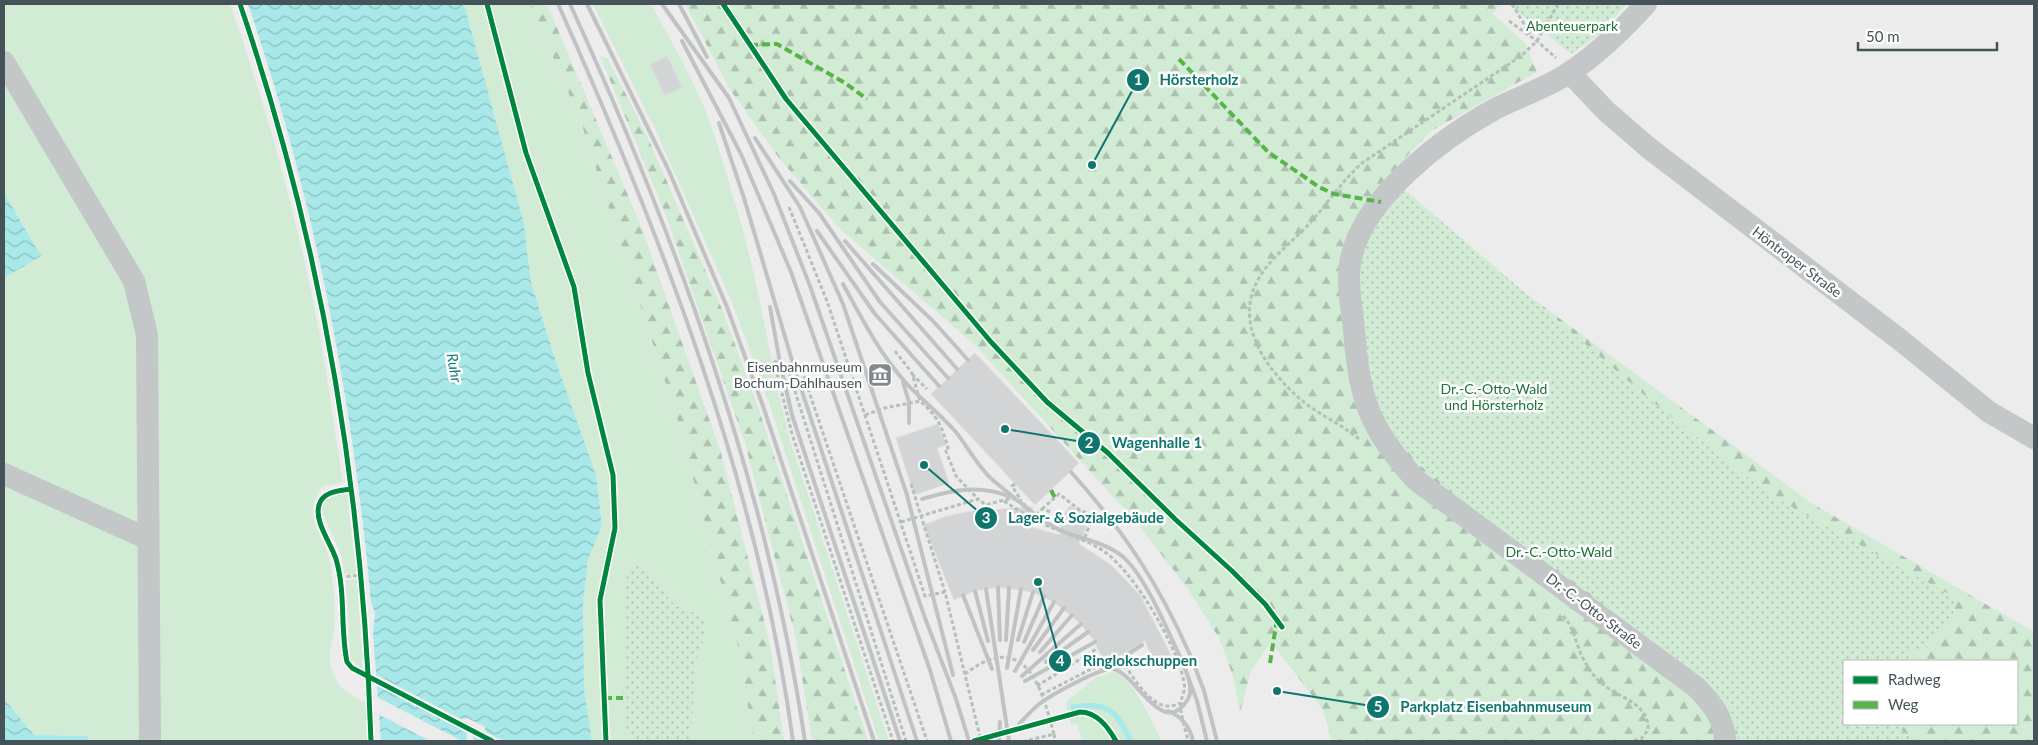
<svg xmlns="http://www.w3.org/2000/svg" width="2038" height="745" font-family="Lato,sans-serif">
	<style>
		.grass { fill: #d2ebd5 }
		.forest { fill: url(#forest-firs); fill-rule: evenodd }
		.park { fill: url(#park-dots) }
		.water { fill: url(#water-waves) }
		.pier { fill: #edecec }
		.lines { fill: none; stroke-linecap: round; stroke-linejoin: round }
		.stream { stroke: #a8e8e8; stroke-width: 5.5 }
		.building { fill: #d3d4d5; stroke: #dededf }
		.path { stroke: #b4c0ba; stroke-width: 3; stroke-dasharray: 4 2.5; stroke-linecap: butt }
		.minor { stroke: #c4c7c8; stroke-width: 22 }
		.rail { stroke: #c0c2c3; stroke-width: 4 }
		.quiet { stroke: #57b448; stroke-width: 4; stroke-dasharray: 8 4; stroke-linecap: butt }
		.cycleway-casing { stroke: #fff; stroke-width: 8 }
		.cycleway { stroke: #00873e; stroke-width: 5 }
		.labels { text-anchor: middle; stroke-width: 5; stroke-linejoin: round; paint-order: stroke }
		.park-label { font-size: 14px; fill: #1b7435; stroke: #fff }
		.street-label { font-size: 14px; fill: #455358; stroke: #fff }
		.poi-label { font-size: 14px; fill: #455358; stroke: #fff; text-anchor: end }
		.water-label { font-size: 15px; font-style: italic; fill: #138080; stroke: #fff }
		.leader { fill: none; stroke: #0f766e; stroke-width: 2 }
		.callout-dot { fill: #0f766e; stroke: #fff; stroke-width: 2 }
		.mark-label { font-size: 15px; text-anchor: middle; font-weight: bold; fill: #fff }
		.callout-label { font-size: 15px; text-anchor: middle; font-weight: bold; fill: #0f766e; stroke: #fff; stroke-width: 5; stroke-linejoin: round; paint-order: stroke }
	</style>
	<defs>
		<pattern id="forest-firs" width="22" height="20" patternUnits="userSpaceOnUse" patternTransform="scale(1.25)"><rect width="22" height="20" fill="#d2ebd5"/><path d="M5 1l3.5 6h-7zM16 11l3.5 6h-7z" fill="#acc1b0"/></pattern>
		<pattern id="park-dots" width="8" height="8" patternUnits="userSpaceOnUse" patternTransform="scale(1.25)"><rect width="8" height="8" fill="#d2ebd5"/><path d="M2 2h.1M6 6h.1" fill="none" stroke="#acc1b0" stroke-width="1.8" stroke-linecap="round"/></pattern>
		<pattern id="water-waves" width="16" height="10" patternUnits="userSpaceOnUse" patternTransform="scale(1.25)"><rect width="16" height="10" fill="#a8e8e8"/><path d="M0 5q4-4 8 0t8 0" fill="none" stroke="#8bbfbf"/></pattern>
	</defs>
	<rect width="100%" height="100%" fill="#edecec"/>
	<!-- grass -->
	<path class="grass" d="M4,4h226c38,108 69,220 90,333 9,48 15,97 23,146l-20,3c-25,32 4,49 8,81 2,16 4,34 4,50 0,28 -14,35 3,66 4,8 20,15 28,20l1,38h-279v-5l-54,-1 -30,-36z
		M464,4h66l51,118 96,296 64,240 12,83h-161l-8,-52 -1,-86 5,-43 14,-35 -6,-50 -43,-122 -22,-71 -7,-58z
		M593,4h58c18,33 37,66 52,101 14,34 24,70 34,105 23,75 33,154 53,230l99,301h-10l-110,-338 -37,-101 -76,-171z
		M340,493l7,1 9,79 -12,1 -2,-17 -21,-48c4,-10 9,-13 19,-16z
		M357,579l6,90 -13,-10 -2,-54 -3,-25z
		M1114,672c18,4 39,52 48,69h-80l-5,-17 -6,1 -5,-23 29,-24z"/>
	<!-- forest -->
	<path class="forest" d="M530,4h17l94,222 80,227 49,191 14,97h-31l-12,-83 -64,-240 -96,-296z
		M685,4h816l-8,10 32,29 12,29 -106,59 -41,43 -45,63 37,97 124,-55 307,225 221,128v109h-702l-9,-31 -52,-68 -20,29 -11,42 -7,-37 -14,-38 -31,-49 -50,-65 -162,-178 -135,-116 -62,-72 -48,-67zM1844,661h173v63h-173z
		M600,56l8,3 41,81 73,169 36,98 110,334h-56l-16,-102 -51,-196 -80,-230z"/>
	<!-- park -->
	<path class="park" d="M1508,4h119l-26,29 -30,21z
		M1404,189l250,214 116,92 186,103 -4,21 -28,32h-12l-5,10h-63v63h51l19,17h-176c-1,-31 -16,-44 -38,-65l-275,-206c-18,-18 -32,-36 -44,-57 -13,-23 -27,-129 -20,-153 7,-28 26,-49 43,-71z
		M635,561l7,4 31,38 33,15c1,20 -7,30 -11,49l-4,74h-51l-9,-6 -6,-9 -2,-28 3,-116 1,-10z"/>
	<!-- water -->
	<path class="water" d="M248,4h216l60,220 7,58 22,71 43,122 6,50 -14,35 -5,43 1,86 8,52h-118l-2,-18 -6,1 1,17h-86l-8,-109 2,-19 -4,-11c-18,-202 -57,-406 -123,-598z
		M4,193l37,63 -37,22z
		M4,699l30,36 54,1v5h-84z"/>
	<!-- pier -->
	<path class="pier" d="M373,673l88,46 6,-1 17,8 2,6 18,9h-21l-12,-6 -1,-11 -1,10 -95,-50z
		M375,696l87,45h-32l-54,-28z"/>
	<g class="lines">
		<!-- stream -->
		<path class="stream" d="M1073,707c36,-5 42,3 58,34"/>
	</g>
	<!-- building -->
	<path class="building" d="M667,56l15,31 -17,9 -15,-31z
		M975,353l104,110 -44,42 -104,-111z
		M938,424l8,21 -9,3 12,35 -35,12 -18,-57z
		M1070,506l21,10 -12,28 32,21 29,30 34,66 -17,8 -12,-28 -40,23 -10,-22 -14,-18 -27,-22 -21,-10 -35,-5 -23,4 -21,9 -30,-75 23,-9 25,-5 62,-4 -18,16 44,12 2,-18z"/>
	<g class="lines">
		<!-- path -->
		<path class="path" d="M1512,4l18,30
			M1509,21l28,20 19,17
			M789,207l38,94 98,295 20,-4 36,149
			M895,351l17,22 8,28
			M774,361l20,6 6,-2 127,376
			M774,361l18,73 101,307
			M787,366l119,375
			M912,374l15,15
			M865,415l20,-7 35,-7c18,16 21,23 28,47l-3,1 11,27 22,23
			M1359,439c-19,-16 -42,-25 -60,-41 -37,-33 -70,-82 -34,-129 12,-16 30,-30 45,-46 18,-20 32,-42 52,-60l159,-107 16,-15 21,-37
			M911,484l34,108
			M1015,484l-3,2 9,14
			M1004,501l28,18 10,-10 9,3
			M1042,509l17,-15 22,17 13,4 -11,26
			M901,522l77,-23 8,6c23,-6 36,-15 46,14 22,11 46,17 67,29 33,19 78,97 85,134 2,11 -3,13 -3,22 -1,11 5,26 7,37
			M340,577l22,-2
			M1563,616c13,13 13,34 24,49 4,8 10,15 18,21 16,12 45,19 43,44l-7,9 -9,2
			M1085,656l8,12 33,-1c12,17 30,49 54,36
			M965,674c7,-5 15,-11 24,-14 44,-16 56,43 65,74l-29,7
			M1037,686l61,-38
			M1041,695l52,-27
			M1054,734l1,7"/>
		<!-- minor -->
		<path class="minor" d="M1646,4c-22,24 -48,50 -76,68 -23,16 -50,24 -75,37 -53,29 -130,87 -144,149 -5,23 1,49 3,72 6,70 14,97 62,150l280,207c15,15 29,32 29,54
			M4,62l130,219 13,54 3,406
			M1570,73l36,38 44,38 249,190 90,73 45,26
			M4,474l144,65"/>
		<!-- rail -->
		<path class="rail" d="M558,4c105,235 200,481 235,737
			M570,4c107,234 197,482 235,737
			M587,4l82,167 58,136 36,99 111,335
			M662,4l67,94 45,96 36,92 115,332 31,81 13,42
			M679,4l28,53
			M682,41l59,113 50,118 139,398 21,71
			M719,123l25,75 50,169 123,374
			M755,138l45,69 43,97 64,191 46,180
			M790,181l29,32 61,89 68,76
			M817,231l58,83 64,72
			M845,241l112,128
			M873,264l60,57 35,39
			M843,284c19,35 37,70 63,99 16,17 34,31 49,48 14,17 23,37 40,51 19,15 39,34 61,46 21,11 46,12 66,28 24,20 46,76 60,105
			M770,307l10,56 12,52 108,326
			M903,382l6,20v21
			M1071,472c53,59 88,112 120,185
			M922,499c29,-9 59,-15 88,-2
			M998,587l2,53
			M986,589l23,152
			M975,591l13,50
			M963,595l29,74
			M1006,640l3,-52
			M1018,640l15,-48
			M1024,642l20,-46
			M1033,650l31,-42
			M1040,652l32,-37
			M1046,662l42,-30
			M1193,662l11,29 13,50
			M1184,666l13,35 10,40
			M1007,668l14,-79
			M1106,668l36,-23
			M1015,671l39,-69
			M1022,676l59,-52
			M1025,681l70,-39
			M1168,711c13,5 22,16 25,30
			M1019,724c6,-6 12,-13 19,-19 11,-9 58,-35 72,-36 23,-3 52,74 78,30 4,-7 2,-15 0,-23
			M999,741l1,-19"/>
		<!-- quiet -->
		<path class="quiet" d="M750,45l27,-1 68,39 22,16
			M1179,59l89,93 51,35 15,7 47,8
			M1051,490l4,8
			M1270,663l7,-44
			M604,698h19"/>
		<defs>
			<path id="cycleway" d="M240,4c81,237 123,487 131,737
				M487,4l39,149 48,134 14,86 25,102 2,53 -15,72 6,141
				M723,4l63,95 205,243 56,60 61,51 67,66 57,52 33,33 17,23
				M351,489c-12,2 -28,2 -32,16 -5,17 12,38 17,54 10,34 4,69 11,103l5,6 140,73
				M974,741l106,-29c17,0 28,15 36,29"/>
		</defs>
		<!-- cycleway casing -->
		<use href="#cycleway" class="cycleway-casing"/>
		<!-- cycleway -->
		<use href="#cycleway" class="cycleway"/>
	</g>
	<!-- icons -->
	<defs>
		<symbol id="museum-square" viewBox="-11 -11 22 22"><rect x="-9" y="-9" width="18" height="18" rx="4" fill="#80898c" stroke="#fff"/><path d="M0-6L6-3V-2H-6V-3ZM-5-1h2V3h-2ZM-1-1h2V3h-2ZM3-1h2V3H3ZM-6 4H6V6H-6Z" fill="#fff"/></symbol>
	</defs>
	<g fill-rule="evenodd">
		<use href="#museum-square" x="866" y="361" width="28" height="28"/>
	</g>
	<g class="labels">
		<!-- park labels -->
		<g class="park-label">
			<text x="1572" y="31">Abenteuerpark</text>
			<text x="1494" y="394">Dr.-C.-Otto-Wald<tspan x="1494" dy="16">und Hörsterholz</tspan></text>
			<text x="1559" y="557">Dr.-C.-Otto-Wald</text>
		</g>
		<!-- street labels -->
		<g class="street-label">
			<text transform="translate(1797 262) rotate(37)" y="5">Höntroper Straße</text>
			<text transform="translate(1594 611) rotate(37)" y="5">Dr.-C.-Otto-Straße</text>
		</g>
		<!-- poi labels -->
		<g class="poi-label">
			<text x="862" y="372">Eisenbahnmuseum<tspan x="862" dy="16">Bochum-Dahlhausen</tspan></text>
		</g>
		<!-- water labels -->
		<g class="water-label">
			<text transform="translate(454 368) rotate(80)" y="5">Ruhr</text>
		</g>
	</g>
	<!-- callouts -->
	<path class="leader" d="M1092 165L1138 80M1005 429L1089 443M924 465L986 518M1038 582L1060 661M1277 691L1378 707"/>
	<g class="callout-dot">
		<circle cx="1092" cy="165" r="5"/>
		<circle cx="1005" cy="429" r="5"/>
		<circle cx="924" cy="465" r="5"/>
		<circle cx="1038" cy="582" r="5"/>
		<circle cx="1277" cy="691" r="5"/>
		<circle cx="1138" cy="80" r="12"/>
		<circle cx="1089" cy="443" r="12"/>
		<circle cx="986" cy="518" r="12"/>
		<circle cx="1060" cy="661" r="12"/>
		<circle cx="1378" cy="707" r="12"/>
	</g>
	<g class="mark-label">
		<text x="1138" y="85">1</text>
		<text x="1089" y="448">2</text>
		<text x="986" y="523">3</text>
		<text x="1060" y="666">4</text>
		<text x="1378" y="712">5</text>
	</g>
	<g class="callout-label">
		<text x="1199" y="85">Hörsterholz</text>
		<text x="1157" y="448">Wagenhalle 1</text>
		<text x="1086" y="523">Lager- &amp; Sozialgebäude</text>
		<text x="1140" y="666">Ringlokschuppen</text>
		<text x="1496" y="712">Parkplatz Eisenbahnmuseum</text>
	</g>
	<!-- border -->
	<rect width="2038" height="745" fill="none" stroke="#455358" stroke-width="10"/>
	<!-- legend -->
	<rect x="1843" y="660" width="175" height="65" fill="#ffffff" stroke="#b5babc"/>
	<rect x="1853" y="676" width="25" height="8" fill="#00873e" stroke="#b5babc"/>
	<text x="1888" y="685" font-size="15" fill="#455358">Radweg</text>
	<rect x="1853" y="701" width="25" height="8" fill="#57b448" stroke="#b5babc"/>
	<text x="1888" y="710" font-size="15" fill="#455358">Weg</text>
	<!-- scale -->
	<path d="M1858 42v8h139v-8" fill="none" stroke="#455358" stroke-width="2.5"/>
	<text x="1866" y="42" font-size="15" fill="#455358" stroke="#ffffff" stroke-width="4" paint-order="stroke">50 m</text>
</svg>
